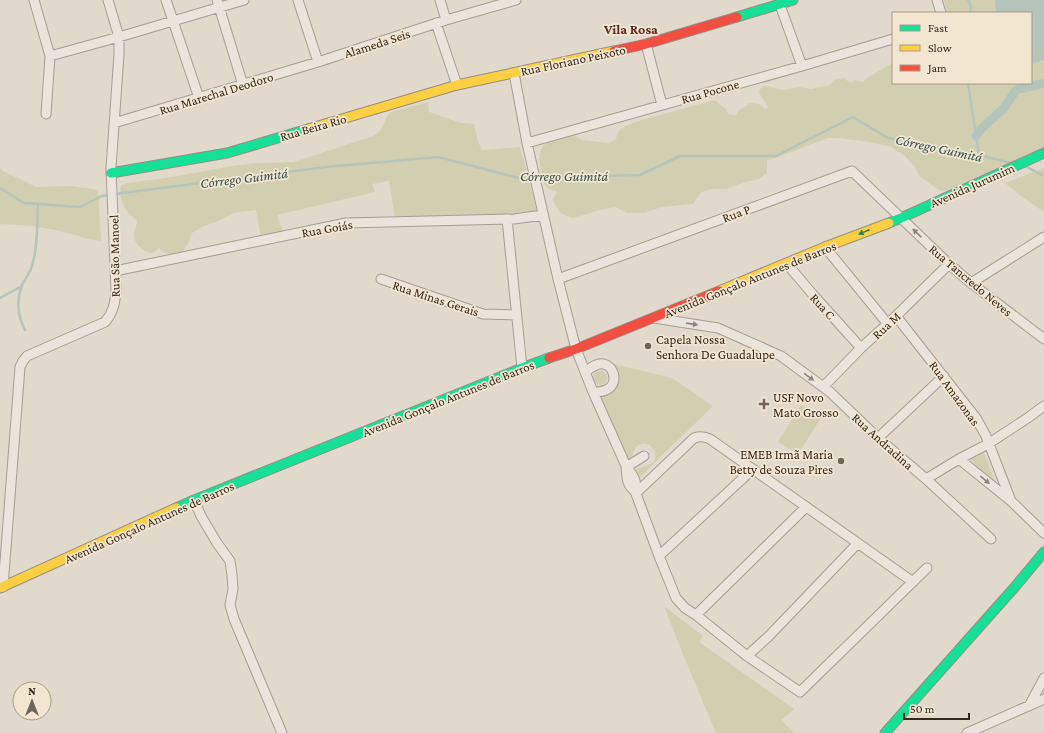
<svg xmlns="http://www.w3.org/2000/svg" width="1044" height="733" font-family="'Crimson Pro',serif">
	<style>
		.green { fill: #d1cfaf }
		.water { fill: #b6c5bb }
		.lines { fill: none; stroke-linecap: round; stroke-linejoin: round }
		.stream { stroke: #b6c5bb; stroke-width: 2.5 }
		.canal { stroke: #b6c5bb; stroke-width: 9 }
		.street-casing { stroke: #a69e95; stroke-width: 11 }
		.fast-casing { stroke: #968e84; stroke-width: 11 }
		.slow-casing { stroke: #968e84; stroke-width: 11 }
		.jam-casing { stroke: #968e84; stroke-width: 11 }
		.street { stroke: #eae4dc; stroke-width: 9 }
		.fast { stroke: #16e098; stroke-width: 9 }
		.slow { stroke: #ffcf43; stroke-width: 9 }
		.jam { stroke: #f24e42; stroke-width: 9 }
		.oneway { fill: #24845b }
		.oneway2 { fill: #8e867d }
		.poi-dot { fill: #70655b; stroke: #f2e6d1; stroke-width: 1.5 }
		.labels { text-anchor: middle; stroke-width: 3.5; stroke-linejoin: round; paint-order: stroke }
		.street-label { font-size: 13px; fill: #33271e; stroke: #f2e6d1 }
		.poi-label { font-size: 13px; fill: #33271e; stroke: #f2e6d1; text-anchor: start }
		.neighbourhood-label { font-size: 14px; font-weight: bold; fill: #5c2921; stroke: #f2e6d1 }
		.water-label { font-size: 14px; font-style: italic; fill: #2e524d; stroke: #f2e6d1 }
	</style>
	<rect width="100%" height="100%" fill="#e1d9cc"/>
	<!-- green -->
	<path class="green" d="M944,0h100v148l-98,43 -7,-1 -20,-14 -5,-10 -10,-11 -13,-8 -22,-5 -30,-4h-11l-61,23v12l-8,6 -13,3 -20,7h-14l-12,4 -7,11 -31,3 -18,6h-17l-11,-6 -17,3 -15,5 -12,3 -12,-5 -7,-13 4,-8 -9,-4 -4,-4 -5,-25 2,-9 2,-4 11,-8 19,-3 9,5 26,3 8,-4c3,-12 9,-12 19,-17l80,-22 11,9 2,5 3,1h5c3,-6 9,-8 14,-12l9,1 5,4 2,1 2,-2 -1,-2 -8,-12 1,-4 3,-3h4l16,4 16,-3 12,2 19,-4 6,-6 8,-1 6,5 5,-3 8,2 7,-6 23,-13v20h138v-70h-84z
		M428,102l1,10 32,11 13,1 4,18 4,8 38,-3 17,64 -31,4 -111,3 -6,-37 -17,3 3,8 -98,23 7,19 -23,4 -5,-28 -22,3 -16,8 -16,6 -10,6 -4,11 -6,8 -10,3 -8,-3 -5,-4 -6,5c-9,-1 -20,-9 -19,-20 1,-4 3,-8 3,-13 -11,-5 -19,-22 -16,-34l6,-3 39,-5 66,-12 24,-3 38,-1 79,-26 7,-5 9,-18 5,-2z
		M0,168l3,3 33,16 36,-1 26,4 3,51 -12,-2 -29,-8 -27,-5 -33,-2z
		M1044,168v44l-23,-16 -16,-13z
		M598,360l74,18 41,28 -73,71 -1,-3 -5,2v-4l1,-2 18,-7c8,-13 -7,-26 -17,-16 -3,4 -4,11 -5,15l-3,1 -27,-61c0,-8 7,-11 12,-16l-7,-23z
		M593 378a7 7 0 1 1 14 0a7 7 0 1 1-14 0Z
		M801,405l20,13 -23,36 -20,-12z
		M983,451l15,38 -28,-30z
		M664,606l39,30 -4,6 95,67 -13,11 13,13h-78l-36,-86z"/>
	<!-- water -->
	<path class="water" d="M995,0h49v60l-13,4v-51h-35z"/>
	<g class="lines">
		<!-- stream -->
		<path class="stream" d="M968,0l3,6 -1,7
			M968,83l11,72
			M1025,166l19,10
			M0,188l24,15 56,4 22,-11 8,-1
			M115,194l211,-27 112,-10 81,21 121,-3 40,-19h96l77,-39 35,21 91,17 32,8
			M0,298l22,-12
			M25,330c-8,-15 -9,-29 -3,-45 3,-6 8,-12 10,-19 6,-19 5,-42 6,-62"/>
		<!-- canal -->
		<path class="canal" d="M976,136l6,-8 22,-20 12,-18 28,-7"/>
		<defs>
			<path id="street" d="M34,0l16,56 -4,58
				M166,0l33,98
				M217,0l26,85
				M298,0l20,62
				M440,0l6,20
				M937,0l4,13
				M780,5l22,61
				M436,23l21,62
				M646,44l16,61
				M50,56l69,-19 125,-37
				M514,73l13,70 31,136 18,70 17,43 33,74c6,8 12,15 9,25 -9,-6 -8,-15 -9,-25
				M114,123l204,-61 128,-42 70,-20
				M527,143l275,-77 91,-27
				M507,219l15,149
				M825,247l62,76
				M787,264l28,33 46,51
				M115,271l231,-48 168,-4 29,-4
				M381,279l102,35 33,1
				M558,279l294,-108 97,93 22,19 73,56
				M971,283l73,-46
				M896,316l80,102 10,18 25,65
				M654,318l64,10 63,28 49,36 48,46 48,41 65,60
				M585,372c4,-3 9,-7 14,-8 15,-2 21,20 7,26 -4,2 -9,2 -13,2
				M823,387l38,-39 35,-32 53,-52
				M878,438l66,-62
				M959,459l52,42 33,32
				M626,466l5,-2 13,-8
				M926,479l33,-20 29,-15 41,-27 15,-11
				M635,491l24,65 17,42 9,10 11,7 51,41 53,36 127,-124
				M636,493l58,-55c6,-2 10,-2 16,1l203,143
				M194,500l7,16 16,27 13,18 2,14 1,14 -3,16 4,14 48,114
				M659,556l94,-87
				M3,587l17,-220 3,-6 4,-5 78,-34c8,-9 10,-19 11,-31l-5,-123 8,-114v-17l-11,-37
				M696,615l110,-108
				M747,656l22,-20 89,-93
				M1029,706l15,-28
				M967,733l77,-34"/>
			<path id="fast" d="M737,17l56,-17
				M111,173l116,-20 81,-24
				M889,223l12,-5 143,-65
				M176,508l18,-8 328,-132 27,-10
				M885,733l129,-145 30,-36"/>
			<path id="slow" d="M308,129l149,-44 157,-34
				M719,291l106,-44 64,-24
				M0,588l176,-80"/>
			<path id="jam" d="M614,51l32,-7 91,-27
				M549,358l27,-9 143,-58"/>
		</defs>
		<!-- street casing -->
		<use href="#street" class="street-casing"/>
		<!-- fast casing -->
		<use href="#fast" class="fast-casing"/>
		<!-- slow casing -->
		<use href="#slow" class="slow-casing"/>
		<!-- jam casing -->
		<use href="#jam" class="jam-casing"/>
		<!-- street -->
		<use href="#street" class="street"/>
		<!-- fast -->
		<use href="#fast" class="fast"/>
		<!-- slow -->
		<use href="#slow" class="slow"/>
		<!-- jam -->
		<use href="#jam" class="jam"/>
	</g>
	<!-- one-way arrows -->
	<defs><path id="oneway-solid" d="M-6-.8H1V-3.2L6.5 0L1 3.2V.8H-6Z"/></defs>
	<use class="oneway" href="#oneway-solid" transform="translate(864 232) rotate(158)"/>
	<g class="oneway2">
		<use href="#oneway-solid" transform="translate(917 233) rotate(-137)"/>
		<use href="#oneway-solid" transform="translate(692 324) rotate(8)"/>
		<use href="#oneway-solid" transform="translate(809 377) rotate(36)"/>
		<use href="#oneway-solid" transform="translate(985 480) rotate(39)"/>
	</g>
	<!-- markers -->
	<g class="poi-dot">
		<circle cx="648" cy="346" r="4"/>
		<path d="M762 398h4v4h4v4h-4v4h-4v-4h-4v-4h4z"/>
		<circle cx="841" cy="461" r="4"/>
	</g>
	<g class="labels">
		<!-- street labels -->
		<g class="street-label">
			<text transform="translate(377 43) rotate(-18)" y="5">Alameda Seis</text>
			<text transform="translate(573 60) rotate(-12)" y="5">Rua Floriano Peixoto</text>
			<text transform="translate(710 91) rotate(-16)" y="5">Rua Pocone</text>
			<text transform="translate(216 93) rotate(-17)" y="5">Rua Marechal Deodoro</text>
			<text transform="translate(313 127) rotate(-16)" y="5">Rua Beira Rio</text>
			<text transform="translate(972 185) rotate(-24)" y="5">Avenida Jurumim</text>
			<text transform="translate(736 213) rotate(-20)" y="5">Rua P</text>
			<text transform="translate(327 228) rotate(-10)" y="5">Rua Goiás</text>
			<text transform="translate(114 256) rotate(-91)" y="5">Rua São Manoel</text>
			<text transform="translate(750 279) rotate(-22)" y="5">Avenida Gonçalo Antunes de Barros</text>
			<text transform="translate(971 280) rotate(40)" y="5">Rua Tancredo Neves</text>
			<text transform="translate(436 298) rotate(18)" y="5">Rua Minas Gerais</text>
			<text transform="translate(823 306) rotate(48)" y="5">Rua C</text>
			<text transform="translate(886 325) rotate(-43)" y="5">Rua M</text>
			<text transform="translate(955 393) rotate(54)" y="5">Rua Amazonas</text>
			<text transform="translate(448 398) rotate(-22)" y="5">Avenida Gonçalo Antunes de Barros</text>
			<text transform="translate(883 441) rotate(42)" y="5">Rua Andradina</text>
			<text transform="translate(149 522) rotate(-24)" y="5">Avenida Gonçalo Antunes de Barros</text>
		</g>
		<!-- poi labels -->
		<g class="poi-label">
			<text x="656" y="344">Capela Nossa<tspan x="656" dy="15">Senhora De Guadalupe</tspan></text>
			<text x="773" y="402">USF Novo<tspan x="773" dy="15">Mato Grosso</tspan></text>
			<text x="833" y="459" text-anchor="end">EMEB Irmã Maria<tspan x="833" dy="15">Betty de Souza Pires</tspan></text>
		</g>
		<!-- neighbourhood labels -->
		<g class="neighbourhood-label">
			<text x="631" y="34">Vila Rosa</text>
		</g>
		<!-- water labels -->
		<g class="water-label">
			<text transform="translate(939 148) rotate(12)" y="5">Córrego Guimitá</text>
			<text x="564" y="181">Córrego Guimitá</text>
			<text transform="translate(244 178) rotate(-7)" y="5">Córrego Guimitá</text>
		</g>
	</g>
	<!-- legend -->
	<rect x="892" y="12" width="140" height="72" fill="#f2e6d1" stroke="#a69a89"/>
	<rect x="900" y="25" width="20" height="6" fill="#16e098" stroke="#a69a89"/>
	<text x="928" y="32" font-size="12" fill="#33271e">Fast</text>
	<rect x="900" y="45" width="20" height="6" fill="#ffcf43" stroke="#a69a89"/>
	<text x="928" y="52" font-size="12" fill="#33271e">Slow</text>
	<rect x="900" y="65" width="20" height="6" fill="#f24e42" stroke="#a69a89"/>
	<text x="928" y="72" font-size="12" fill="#33271e">Jam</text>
	<!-- north arrow -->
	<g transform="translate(32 701)"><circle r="19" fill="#f2e6d1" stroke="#a69a89"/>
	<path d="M0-3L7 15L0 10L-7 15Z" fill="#70655b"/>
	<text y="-6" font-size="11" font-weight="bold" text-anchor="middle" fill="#33271e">N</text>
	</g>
	<!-- scale -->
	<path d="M904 713v6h65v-6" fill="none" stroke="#33271e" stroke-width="2"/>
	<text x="910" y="713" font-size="12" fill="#33271e" stroke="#f2e6d1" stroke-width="3" paint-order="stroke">50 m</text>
</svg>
